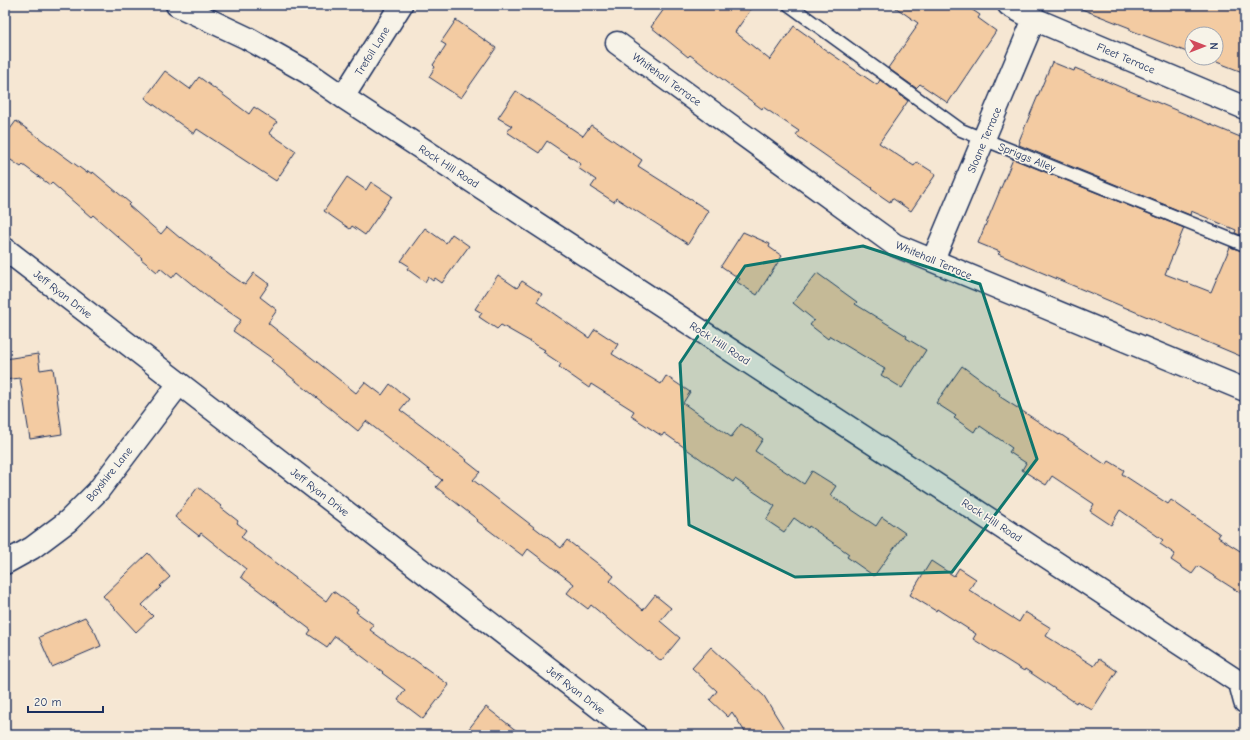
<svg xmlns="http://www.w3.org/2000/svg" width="1250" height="740" font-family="'Comic Neue',sans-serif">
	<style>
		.building { fill: #f3cba2; stroke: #1b2f5e }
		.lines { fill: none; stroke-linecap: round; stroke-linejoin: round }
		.lane-casing { stroke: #1b2f5e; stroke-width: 15 }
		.street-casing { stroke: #1b2f5e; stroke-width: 25 }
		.lane { stroke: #f7f3e8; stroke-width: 12 }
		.street { stroke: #f7f3e8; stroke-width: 22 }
		.marked { fill: #0f766e; fill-opacity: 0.2; stroke: #0f766e; stroke-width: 3; stroke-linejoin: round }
		.labels { text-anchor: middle; stroke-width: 3.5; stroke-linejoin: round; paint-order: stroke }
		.street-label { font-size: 11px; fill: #1b2f5e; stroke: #f7f3e8 }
	</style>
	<rect width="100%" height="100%" fill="#f6e7d3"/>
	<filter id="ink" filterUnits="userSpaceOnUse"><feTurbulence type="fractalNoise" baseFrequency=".025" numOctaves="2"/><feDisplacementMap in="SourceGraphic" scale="8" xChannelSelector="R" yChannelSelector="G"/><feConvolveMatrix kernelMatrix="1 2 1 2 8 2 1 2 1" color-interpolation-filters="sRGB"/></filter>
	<g filter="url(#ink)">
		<!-- building -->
		<path class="building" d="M667,5h87l-19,27 35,28 24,-34 21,15 -1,1 63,43 3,-5 28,21 -29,42 35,23 3,-4 19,12 -25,37 -19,-13 -2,4 -19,-13 1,-1 -76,-53 3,-4 -36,-24 -1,2 -72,-54 -2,2 -37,-30z
			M892,5h73l15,10 -2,3 18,13 -48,72 -28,-19 -4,4 -28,-20 28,-40 -1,-1 3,-4z
			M1075,5h170v68l-31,-12v2l-12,-5h14v-24h-24v20l-62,-24v-2l-56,-22z
			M456,20l40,28 -35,50 -32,-21 6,-10 -2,-2 13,-20 -5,-3z
			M1052,62l22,9 1,-3 170,71v98l-10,-4 1,-3 -45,-19 -1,4 -171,-70 1,-4h-1z
			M165,71l25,18 9,-12 50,37 5,-7 23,15 -8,11 27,18 -20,30 -79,-52 -3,5 -49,-36z
			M516,91l67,45 8,-11 51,35 -4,6 71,45 -21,33 -72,-46 -2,4 -23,-15 5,-7 -18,-12 3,-4 -34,-23 -8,12 -32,-21 5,-6 -14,-8z
			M16,121l71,52 1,-2 4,3 1,-2 37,31 -2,2 33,29 6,-7 13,11 1,-1 50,38 14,10 9,-12 15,11 -9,13 17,13 -9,13 88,70 9,-11 17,13 8,-11 19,15 -9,11 67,50 -1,1 14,11 -7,8 88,68 6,-8 47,36 -4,5 33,29 12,-15 16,13 -11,13 20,17 -19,23 -12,-10 -1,1 -57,-47 -3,4 -21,-16 7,-9 -46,-35 -5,7 -46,-35 1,-1 -42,-33 6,-7 -76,-59 -8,10 -87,-70 2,-2 -40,-28 8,-11 -31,-21 -33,-27 -5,6 -12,-10 -3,4 -16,-13 1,-1 -49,-43 -2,2 -39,-34 -2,2 -27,-20 -2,2 -16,-11v-20z
			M1013,159l171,69 -19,46 46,18 19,-45 15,5v106l-247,-104 2,-2 -22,-9z
			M347,177l19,13 5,-8 21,14 -27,39 -13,-9 -2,3 -26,-18z
			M425,228l21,15 6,-9 17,12 -27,37 -7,-5 -2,3 -5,-4 -3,5 -18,-13 2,-3 -8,-5z
			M743,232l27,12 -1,3 13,9 -25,39 -20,-13 3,-3 -19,-13z
			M817,273l40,29 -2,2 52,32 -1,2 20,12 -24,38 -21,-13 4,-6 -55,-33 -2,3 -18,-14 4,-5 -21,-17z
			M498,275l19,13 5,-7 20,13 -5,8 52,36 6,-9 23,15 -6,10 49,30 5,-8 24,16 -7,11 48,34 10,-13 22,15 -8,12 49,33 8,-13 24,15 -6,9 46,31 6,-9 23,16 -31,43 -27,-19 2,-3 -40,-28 -1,2 -14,-10 -10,14 -18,-12 9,-14 -40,-27 -2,3 -69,-49 -2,3 -31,-20 3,-5 -43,-27 -2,4 -30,-21 2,-3 -18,-12 2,-2 -44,-25 -4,4 -18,-12 3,-4 -7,-4z
			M38,354l2,16 13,-2 9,66 -32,5 -10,-61 -15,2v-21z
			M962,366l38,28 -1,2 60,39 1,-1 46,31 3,-4 15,9 -2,4 46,30 3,-4 49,34 -2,3 27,17v42l-47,-30 -6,8 -21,-14 4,-6 -15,-10 3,-4 -43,-30 -9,15 -21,-14 4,-7 -42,-28 -6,9 -24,-15 4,-7 -17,-11 3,-4 -7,-5 -25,-17 -1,2 -2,-1 -3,5 -20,-14 2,-2 -20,-13z
			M198,487l23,19 -1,1 18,14 -1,2 9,7 -5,7 85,64 7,-10 25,18 -2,3 18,13 -4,5 41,30 1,-2 37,27 -26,34 -25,-19 7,-10 -23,-17 1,-1 -48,-36 -8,11 -19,-13 3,-4 -70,-53 5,-8 -45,-36 -2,3 -24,-19z
			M148,553l22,24 -10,9 1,1 -19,18 11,11 -17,16 -33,-36z
			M931,561l23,15 5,-8 17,11 -7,11 50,32 6,-10 26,16 -5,8 48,30 5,-7 18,12 -25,39 -15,-9 -1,2 -51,-34 -1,2 -51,-32 3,-5 -39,-25 -1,2 -26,-16z
			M85,617l11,17 5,12 -49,21 -13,-30z
			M711,647l53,49 24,39h-41l-15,-23 -4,5 -18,-17 7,-9 -25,-23z
			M486,707l36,28h-58z"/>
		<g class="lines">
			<defs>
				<path id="lane" d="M789,5l172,125 284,115"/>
				<path id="street" d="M177,5l70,33 60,34 36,25 897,586 5,19
					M1009,5l25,14 211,89
					M617,43l278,202 350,145
					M343,97l58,-92
					M5,249l630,486
					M933,260l101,-241
					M5,563l27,-15 36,-27 30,-30 81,-107"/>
			</defs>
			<!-- lane casing -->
			<use href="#lane" class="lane-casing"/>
			<!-- street casing -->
			<use href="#street" class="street-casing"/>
			<!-- lane -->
			<use href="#lane" class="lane"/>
			<!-- street -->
			<use href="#street" class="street"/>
		</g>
	</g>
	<!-- marked area -->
	<path class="marked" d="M863,246l117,38 57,175 -85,113 -157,5 -106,-52 -9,-162 65,-97z"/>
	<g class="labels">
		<!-- street labels -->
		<g class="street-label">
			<text transform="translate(372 51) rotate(-58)" y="4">Trefoil Lane</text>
			<text transform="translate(1126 58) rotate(23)" y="4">Fleet Terrace</text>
			<text transform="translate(667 79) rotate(36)" y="4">Whitehall Terrace</text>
			<text transform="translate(984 140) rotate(-67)" y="4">Sloane Terrace</text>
			<text transform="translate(1027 157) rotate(22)" y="4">Spriggs Alley</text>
			<text transform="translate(449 166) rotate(33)" y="4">Rock Hill Road</text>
			<text transform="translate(934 260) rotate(23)" y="4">Whitehall Terrace</text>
			<text transform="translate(63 294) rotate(38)" y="4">Jeff Ryan Drive</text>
			<text transform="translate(720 343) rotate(33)" y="4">Rock Hill Road</text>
			<text transform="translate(109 474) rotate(-51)" y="4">Bayshire Lane</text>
			<text transform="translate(320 492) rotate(38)" y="4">Jeff Ryan Drive</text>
			<text transform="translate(992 520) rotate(33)" y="4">Rock Hill Road</text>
			<text transform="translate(576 690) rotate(38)" y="4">Jeff Ryan Drive</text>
		</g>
	</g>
	<!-- margin -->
	<rect width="1250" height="740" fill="none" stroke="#f7f3e8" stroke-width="20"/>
	<rect x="10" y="10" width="1230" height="720" fill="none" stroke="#1b2f5e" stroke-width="1.5" filter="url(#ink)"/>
	<!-- north arrow -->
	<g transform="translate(1204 46) rotate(90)"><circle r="19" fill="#f7f3e8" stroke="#9fa5b1"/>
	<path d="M0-3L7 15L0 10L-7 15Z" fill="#d1495b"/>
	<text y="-6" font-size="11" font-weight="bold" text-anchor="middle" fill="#1b2f5e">N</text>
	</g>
	<!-- scale -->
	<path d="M28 706v6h75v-6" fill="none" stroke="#1b2f5e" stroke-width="2"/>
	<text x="34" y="706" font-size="12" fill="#1b2f5e" stroke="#f7f3e8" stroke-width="3" paint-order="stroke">20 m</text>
</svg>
